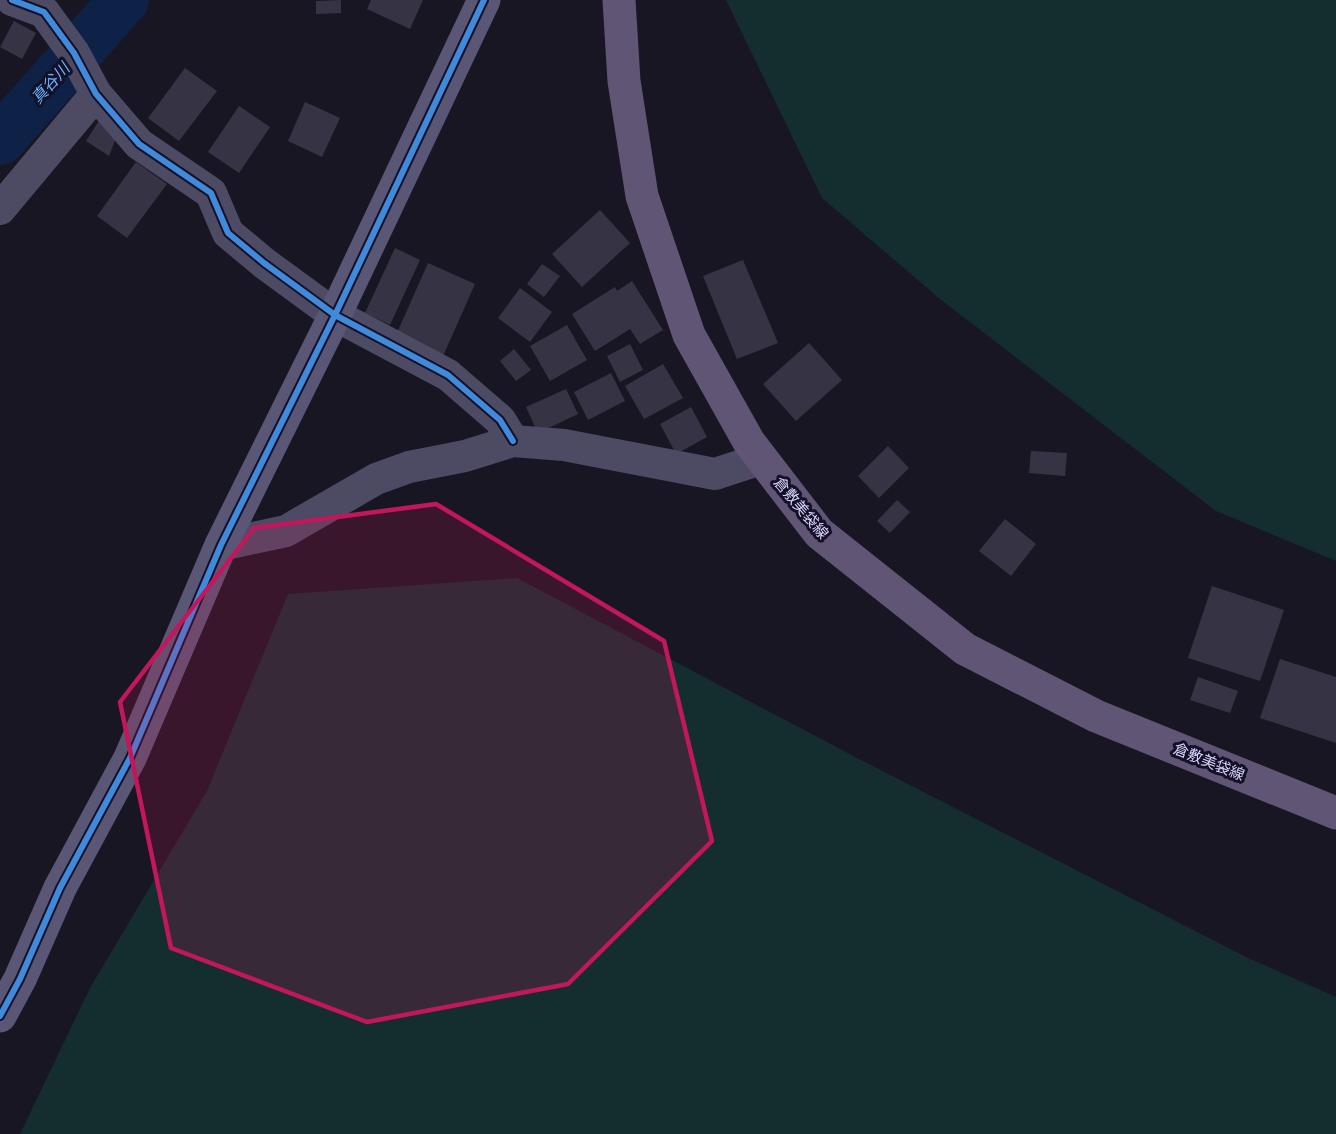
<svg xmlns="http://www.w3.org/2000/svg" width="1336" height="1134" font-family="Roboto,'Noto Sans JP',sans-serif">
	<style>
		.green { fill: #142e2f }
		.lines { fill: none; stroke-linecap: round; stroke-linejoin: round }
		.river { stroke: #0d2246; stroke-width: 50 }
		.building { fill: #363444 }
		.street { stroke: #4c4b63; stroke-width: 32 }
		.secondary { stroke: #595775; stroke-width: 33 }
		.primary { stroke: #605574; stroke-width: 33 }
		.cycleway-casing { stroke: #141028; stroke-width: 10 }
		.cycleway { stroke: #408adc; stroke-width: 6 }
		.marked { fill: #c2185b; fill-opacity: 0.2; stroke: #c2185b; stroke-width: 4.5; stroke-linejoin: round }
		.labels { text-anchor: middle; stroke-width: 6; stroke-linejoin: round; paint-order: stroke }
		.street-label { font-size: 15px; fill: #dcd7ff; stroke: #141028 }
		.water-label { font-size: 16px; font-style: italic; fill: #65b6ff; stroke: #141028 }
	</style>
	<rect width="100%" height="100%" fill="#181622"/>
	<!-- green -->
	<path class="green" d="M726,0h610v561l-120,-50 -276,-212 -118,-101z
		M517,578l342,181 387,198 90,40v137h-1316l70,-146 117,-197 81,-197z"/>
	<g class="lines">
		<!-- river -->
		<path class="river" d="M0,140l124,-140"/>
	</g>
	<!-- building -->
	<path class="building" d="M341,0v13l-25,1v-13z
		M371,0h52l-13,29 -43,-20z
		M14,21l22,12 -14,26 -22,-12z
		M185,68l32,23 -38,50 -31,-23z
		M305,102l35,16 -18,39 -34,-16z
		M239,106l31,21 -31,46 -31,-21z
		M100,119l19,11 -10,26 -23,-15z
		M136,162l31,22 -40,54 -30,-22z
		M600,210l30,33 -48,44 -30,-33z
		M395,248l25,12 -30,65 -25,-12z
		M743,260l35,83 -41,16 -34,-83z
		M428,263l47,21 -32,72 -47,-21z
		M542,264l18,12 -16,21 -17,-13z
		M632,281l31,49 -23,14 -10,-15 -35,22 -23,-37 43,-27 2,4z
		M520,288l32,24 -22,30 -32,-24z
		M567,325l20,35 -37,21 -20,-35z
		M809,343l33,37 -46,41 -33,-37z
		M630,344l13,26 -23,12 -13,-26z
		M514,349l17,21 -15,11 -16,-20z
		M663,364l20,34 -39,21 -19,-33z
		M611,373l14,28 -37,19 -14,-28z
		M566,389l12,25 -40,19 -12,-26z
		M691,407l16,30 -31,17 -16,-30z
		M888,446l21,22 -30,30 -21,-22z
		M1031,451l36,2 -2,23 -36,-3z
		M897,500l13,12 -20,21 -13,-12z
		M1005,519l31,25 -25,32 -32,-25z
		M1212,586l72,24 -24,71 -72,-23z
		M1280,659l56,18v66l-76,-25z
		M1198,677l40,14 -8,22 -40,-13z"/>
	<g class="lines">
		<!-- street -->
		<path class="street" d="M12,0l32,12 30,41 22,41 43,50 72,49 17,40 36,30 71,52 113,60 52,45 13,21
			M0,209l96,-115
			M221,545l65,-14 90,-52 33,-12 56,-11 48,-15 51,4 151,29 46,-15"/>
		<!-- secondary -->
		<path class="secondary" d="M0,1016l20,-37 40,-91 70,-130 91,-213 114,-230 149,-315"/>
		<!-- primary -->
		<path class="primary" d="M619,0l5,81 18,115 47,139 60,107 70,91 146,116 131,67 240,97"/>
		<defs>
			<path id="cycleway" d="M12,0l32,12 30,41 22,41 43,50 72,49 17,40 36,30 71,52 113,60 52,45 13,21
				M0,1016l20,-37 40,-91 70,-130 91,-213 114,-230 149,-315"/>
		</defs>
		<!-- cycleway casing -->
		<use href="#cycleway" class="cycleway-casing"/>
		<!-- cycleway -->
		<use href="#cycleway" class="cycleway"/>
	</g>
	<!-- marked area -->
	<path class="marked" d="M436,504l228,137 48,200 -144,143 -201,38 -196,-74 -51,-246 134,-174z"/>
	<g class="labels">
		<!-- street labels -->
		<g class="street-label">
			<text transform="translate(801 508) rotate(50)" y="5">倉敷美袋線</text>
			<text transform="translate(1209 762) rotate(22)" y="5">倉敷美袋線</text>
		</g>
		<!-- water labels -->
		<g class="water-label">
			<text transform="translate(50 83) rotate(-48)" y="6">真谷川</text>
		</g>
	</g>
</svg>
